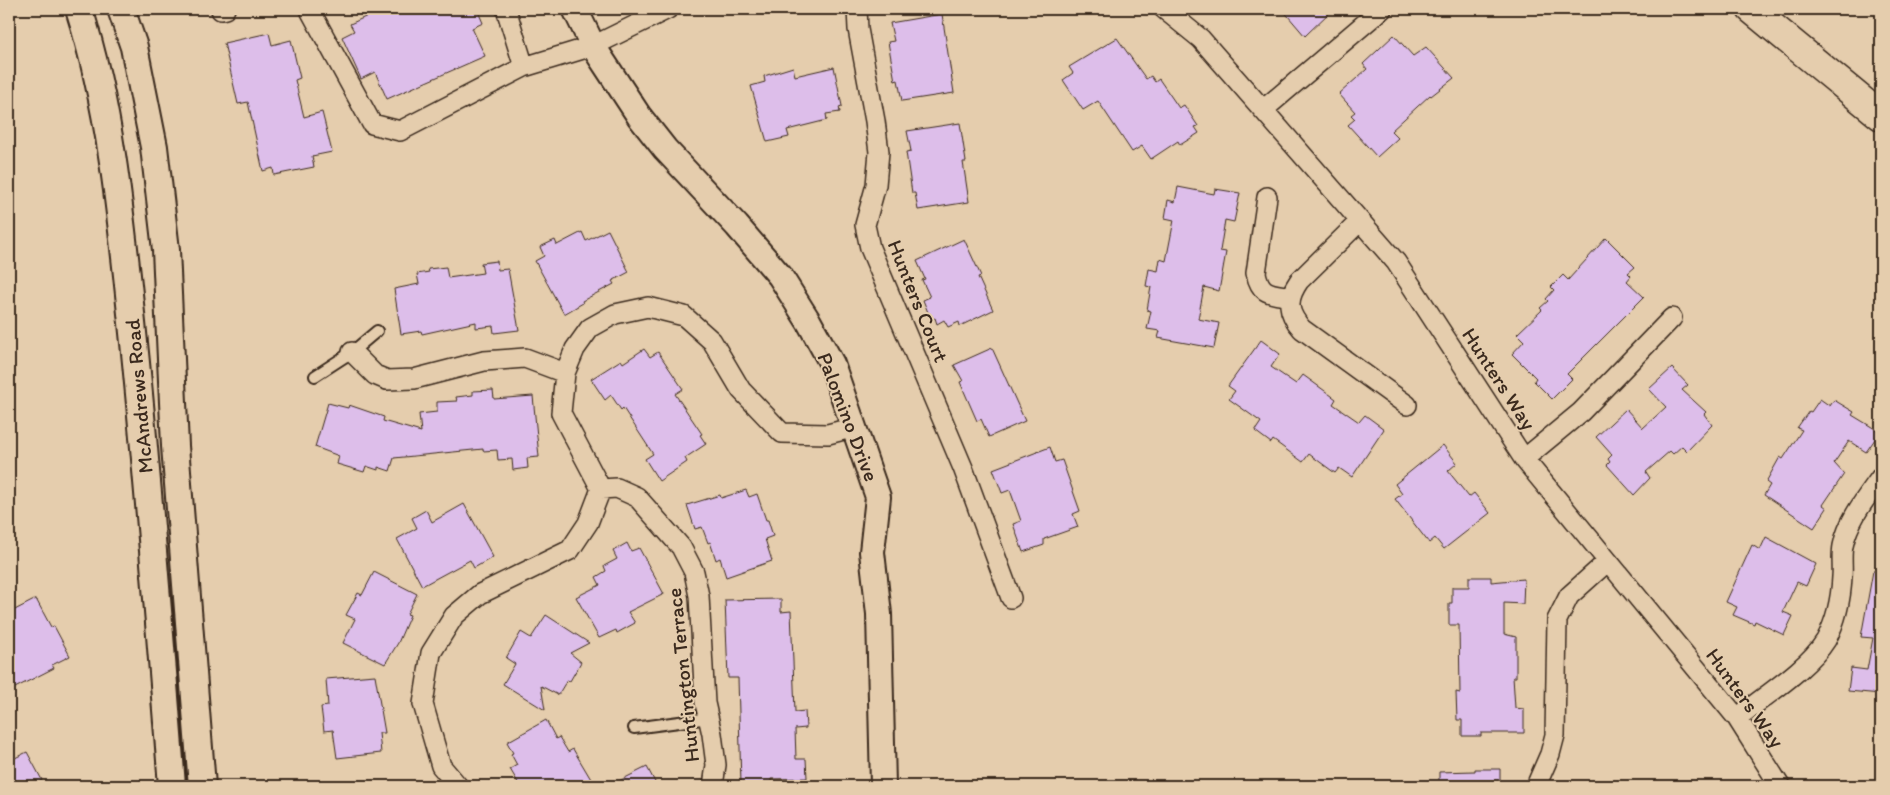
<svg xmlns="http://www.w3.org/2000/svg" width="1890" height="795" font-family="Itim,sans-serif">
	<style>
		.building { fill: #ddbeea; stroke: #3b2a1e }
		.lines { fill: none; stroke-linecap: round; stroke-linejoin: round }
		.service-casing { stroke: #3b2a1e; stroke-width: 14 }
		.minor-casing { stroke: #3b2a1e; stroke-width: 22 }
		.tertiary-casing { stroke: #3b2a1e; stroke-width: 28 }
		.secondary-casing { stroke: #3b2a1e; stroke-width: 30 }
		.motorway-casing { stroke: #3b2a1e; stroke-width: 31 }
		.service { stroke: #e5cdad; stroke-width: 10 }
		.minor { stroke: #e5cdad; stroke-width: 19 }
		.tertiary { stroke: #e5cdad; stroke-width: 24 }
		.secondary { stroke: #e5cdad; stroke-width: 26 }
		.motorway { stroke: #e5cdad; stroke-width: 28 }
		.labels { text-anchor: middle; stroke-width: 4; stroke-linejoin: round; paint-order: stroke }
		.street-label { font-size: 21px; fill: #3b2a1e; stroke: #e5cdad }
	</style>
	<rect width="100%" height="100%" fill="#e5cdad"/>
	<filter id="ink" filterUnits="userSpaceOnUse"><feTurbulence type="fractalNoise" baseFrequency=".02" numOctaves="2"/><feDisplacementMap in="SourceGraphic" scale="10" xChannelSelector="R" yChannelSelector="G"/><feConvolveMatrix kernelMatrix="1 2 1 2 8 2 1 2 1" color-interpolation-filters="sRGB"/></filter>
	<g filter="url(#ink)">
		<!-- building -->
		<path class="building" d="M383,9h6l3,6 14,-6h71l6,14 -11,5 13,28 -98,43 -12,-27 -14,7 -19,-42 12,-6 -4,-7z
			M1282,9h51l-28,27z
			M942,14l12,79 -52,8 -4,-21 -3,1 -7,-39 6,-1 -4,-18z
			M269,33l3,12 19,-5 9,38 -5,2 9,37 18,-5 10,40 -20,4 2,11 -40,8 -1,-7 -10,3 -15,-69 -10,2 -14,-61z
			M1394,35l19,21 13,-9 28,31 -23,18 -1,-1 -39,36 7,7 -21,19 -29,-32 7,-6 -4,-4 4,-3 -16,-18 28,-25 -4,-5z
			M1117,38l29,41 5,-3 4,6 4,-3 20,29 5,-3 14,21 -3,1 4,6 -19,12 -2,-4 -27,18 -9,-13 -10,6 -34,-51 -15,9 -20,-30 10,-7 -4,-6z
			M793,67l2,9 39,-9 8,39 -3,1 1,5 -14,2 1,6 -40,10 2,7 -22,5 -16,-56 14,-4 -1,-6z
			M960,123l6,39h-3l6,40 -51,8 -3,-17h-3l-6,-41 5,-1 -4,-20z
			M1178,187l36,7 1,-5 25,4 -6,29 -9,-2 -5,31 6,1 -7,39 -15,-4 -6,32 21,4 -5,25 -56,-10 2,-7 -13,-2 4,-18 -4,-1 4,-23 -5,-1 3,-17 9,2 2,-12 6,2 8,-41 -9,-2 3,-18 7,2z
			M608,230l21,42 -17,9 2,3 -32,17 1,2 -19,11 -29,-53 9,-5 -4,-9 15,-7 2,5 25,-13 4,9z
			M1606,238l29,29 -7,6 3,3 -4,5 17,16 -77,77 5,5 -20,20 -18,-18 2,-3 -24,-24 12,-13 -7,-7 25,-24 -2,-2 8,-7 -2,-2 8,-9 -3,-3 12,-12 5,5z
			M964,239l17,37 -3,1 15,33 -33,16 -1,-4 -11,5 -4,-7 -7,4 -2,-6 -4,2 -8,-20 7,-3 -8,-17 3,-1 -8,-18z
			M497,261l1,9 10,-1 11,61 -25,3 -1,-7 -17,2v-6l-54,12 -1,-3 -20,3 -7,-45 25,-5 -2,-10 12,-2 -1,-3 18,-2 2,11 35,-5 -2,-10z
			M1261,340l19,14 -9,13 25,17 7,-9 33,24 -3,5 26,18 6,-7 19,14 -32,48 -13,-9 -4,5 -26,-19 -6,8 -30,-22 -2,3 -16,-12 6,-9 -32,-23 6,-8 -7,-5z
			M992,348l33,73 -36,16 -8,-18 -4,2 -17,-39 3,-1 -9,-16z
			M644,349l6,8 8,-5 25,37 -8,5 27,40 -2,1 6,9 -21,14 2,4 -28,19 -14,-22 8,-5 -30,-46 -2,2 -10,-15 -6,5 -14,-21 30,-19 2,3z
			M1672,368l16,17 -6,5 24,22 -2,2 8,11 -25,26 -5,-5 -9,8 -3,-3 -24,21 4,6 -16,17 -27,-30 3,-3 -2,-3 4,-4 -16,-18 30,-28 17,19 23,-21 -17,-18z
			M493,390l1,9 39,-3 6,61 -12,1 1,10 -15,2 -1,-11 -14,1 -1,-10 -14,1v-2l-89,9 -4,13 -12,-4v3l-12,-4 -2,6 -27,-8 2,-8 -24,-9 13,-44 20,5 1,-3 35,12 -1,4 38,11 -2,-18 18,-2v-10l20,-1 -1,-4 17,-2v-4z
			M1820,399l10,7 4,-6 20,12 -2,3 28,17 -14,20 -17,-11 -15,22 10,11 -21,31 4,3 -13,20 -50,-33 6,-10 -4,-3 14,-25 3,2 19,-29 -5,-2 12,-17 2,1z
			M1443,445l14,18 -9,8 21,26 5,-4 16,20 -46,36 -9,-11 -6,5 -34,-44 7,-5 -7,-10z
			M1050,447l5,15 7,-2 18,51 -7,3 5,13 -34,12v6l-21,7 -10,-28 8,-3 -11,-31 -8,3 -9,-24z
			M746,490l3,7 8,-3 9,26h2l5,16 -8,3 7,22 -46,16 -6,-19 -4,2 -6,-18 -2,1 -6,-16 -7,2 -8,-24 33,-10 1,3z
			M464,504l29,53 -19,11 -4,-8 -48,26 -25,-47 20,-11 -5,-10 14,-8 6,12z
			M1766,537l50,27 -10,22 -9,-4 -14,30 10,4 -9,19 -29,-14 -1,3 -21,-9 4,-8 -11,-5 26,-57 8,5z
			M627,543l4,8 8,-3 25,46 -36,18 7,11 -18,10 -1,-3 -17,8 -23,-41 24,-12 -4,-8 10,-6 -2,-5 13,-7 -4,-8z
			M1873,571h8v123l-33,-3 3,-23 16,2 6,-32 -12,-1z
			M374,572l43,22 -10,20 3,1 -12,28 -13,21 -42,-21 12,-24 -9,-4 12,-22 4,2z
			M1469,577h22v5l33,-3 -1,25 -19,-1v31l12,3v40h-3l2,31 9,1v24h-43v3h-19v-16h-5l-1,-28 4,1 -1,-68h-10v-22h3v-16h17z
			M36,599l15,28 3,-1 16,30 -18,9 2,3 -45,23v-78z
			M781,599v13l10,-1 4,101 10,-1 1,17 -11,1 1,30h10l1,19 -36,1v4l-30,1 -3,-106h-10l-3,-78z
			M546,615l43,28 -19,10 11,9 -11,19 -3,-1 -9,15 -17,-9 4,24 -42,-26 12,-20 -9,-6 15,-26 10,6z
			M375,675l10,58h-6l2,20 -44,5 -4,-28 -9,1 -3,-24 7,-1 -2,-27z
			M546,720l10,19 3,-2 9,15 5,-3 22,37h-75l-10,-17 7,-4 -6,-11 2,-1 -6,-11z
			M27,752l15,28 -11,6h-22v-25z
			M647,767l10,19h-48z
			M1475,769h25v17h-61v-14l36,-1z"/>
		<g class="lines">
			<defs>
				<path id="service" d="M315,376l37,-24 25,-21
					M634,728l75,-10"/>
				<path id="minor" d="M506,9l18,58
					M857,9l1,20 17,92 4,31 -3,33 -11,40 5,23 93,220 48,130
					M1164,9l37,30 195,223 128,197 213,259 43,68
					M221,10l4,-1
					M311,12l61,112 28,7 124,-64 69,-21 75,-37
					M1263,110l119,-101
					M1267,197l-11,76c5,23 15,20 35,24
					M1360,221l-61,60c-13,19 -12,31 3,48l105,76
					M352,352l23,23 12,5 27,-1 70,-18 41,-3 40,15
					M1524,459l57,-47 91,-94
					M601,489l16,-1 20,9 44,50 13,25 5,24 6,107 7,31 4,31 -3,21
					M1737,718c27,-22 71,-49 89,-78 10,-19 15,-42 16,-63 1,-10 -1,-21 1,-31 5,-26 23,-48 38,-69
					M458,786l-17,-20 -18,-62 8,-51 23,-37 26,-22 90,-44 18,-27 13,-34 -40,-76 4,-40 10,-24 15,-21 25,-14 33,-7 36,9 28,25 29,49 41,43 46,1 27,-7
					M1536,786l14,-32 5,-19 2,-115 12,-24 39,-35"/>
				<path id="tertiary" d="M575,9l18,37 46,70 26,33 72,77 43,50 29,46 23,42 46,133 -6,55 7,62 4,172"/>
				<path id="secondary" d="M79,9c32,101 42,208 53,314 16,154 28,309 40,463
					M121,9l13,38 20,100 12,103 9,196 27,340"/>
				<path id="motorway" d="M1751,9l130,107"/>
			</defs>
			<!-- service casing -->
			<use href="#service" class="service-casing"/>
			<!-- minor casing -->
			<use href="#minor" class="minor-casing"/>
			<!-- tertiary casing -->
			<use href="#tertiary" class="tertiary-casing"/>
			<!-- secondary casing -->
			<use href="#secondary" class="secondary-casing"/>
			<!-- motorway casing -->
			<use href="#motorway" class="motorway-casing"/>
			<!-- service -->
			<use href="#service" class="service"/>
			<!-- minor -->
			<use href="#minor" class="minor"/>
			<!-- tertiary -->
			<use href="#tertiary" class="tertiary"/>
			<!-- secondary -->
			<use href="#secondary" class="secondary"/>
			<!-- motorway -->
			<use href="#motorway" class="motorway"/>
		</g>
	</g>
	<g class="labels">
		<!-- street labels -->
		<g class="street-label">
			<text transform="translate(918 301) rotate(68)" y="7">Hunters Court</text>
			<text transform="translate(1499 379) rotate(57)" y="7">Hunters Way</text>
			<text transform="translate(139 396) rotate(-95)" y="7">McAndrews Road</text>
			<text transform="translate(848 417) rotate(69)" y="7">Palomino Drive</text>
			<text transform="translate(683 675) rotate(-96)" y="7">Huntington Terrace</text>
			<text transform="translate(1745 698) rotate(54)" y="7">Hunters Way</text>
		</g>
	</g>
	<!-- margin -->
	<rect width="1890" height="795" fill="none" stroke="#e5cdad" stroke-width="30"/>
	<rect x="15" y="15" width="1860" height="765" fill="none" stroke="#3b2a1e" stroke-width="2" filter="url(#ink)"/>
</svg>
